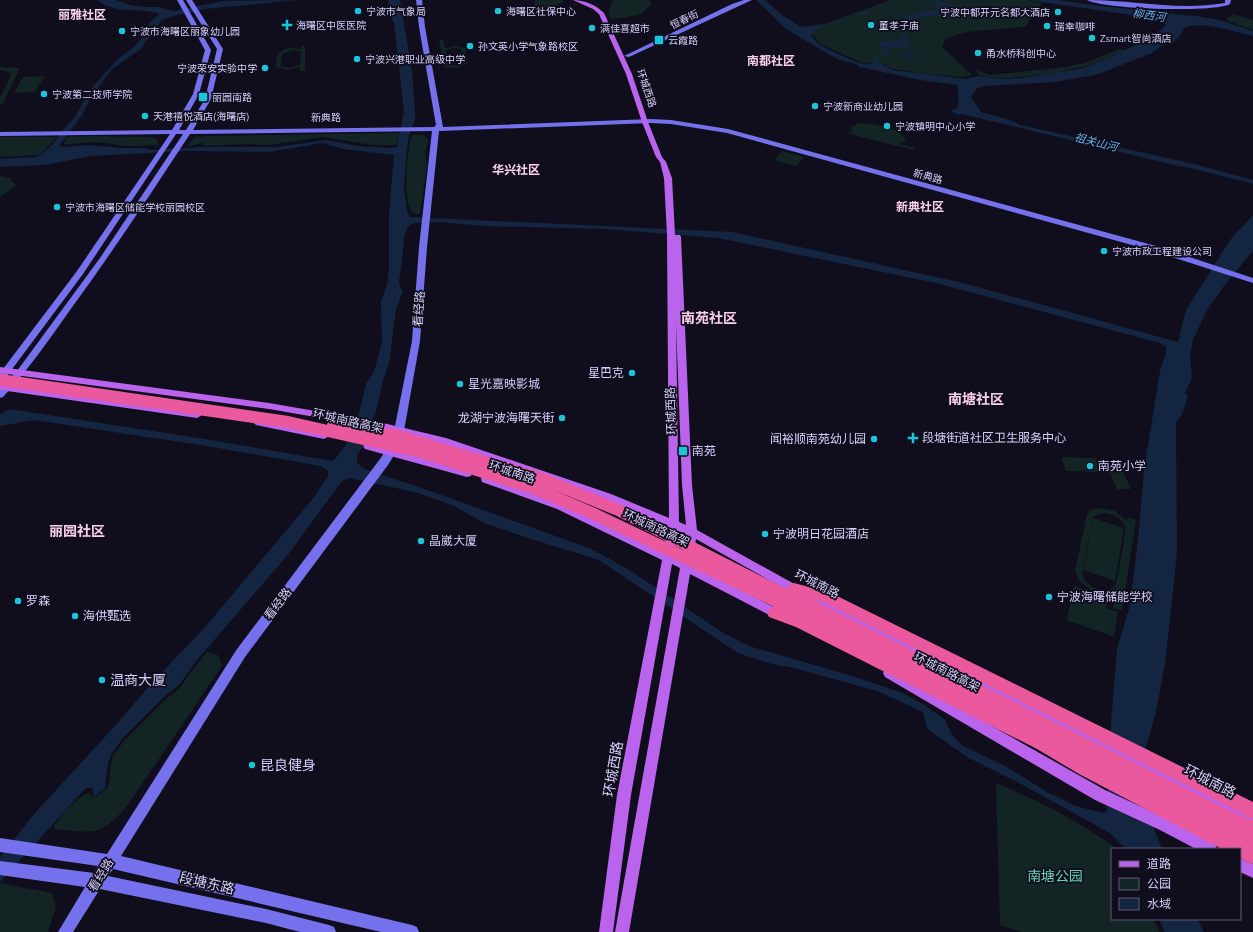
<svg xmlns="http://www.w3.org/2000/svg" width="1253" height="932" font-family="Ubuntu,'Noto Sans SC',sans-serif">
	<style>
		.green { fill: #122524; fill-rule: evenodd }
		.water { fill: #132540; fill-rule: evenodd }
		.lines { fill: none; stroke-linecap: round; stroke-linejoin: round }
		.canal { stroke: #132540; stroke-width: 3.5 }
		.secondary { fill: #7571ed; fill-rule: evenodd }
		.primary { fill: #ba63ec; fill-rule: evenodd }
		.highway { fill: #ea589d; fill-rule: evenodd }
		.highway-bridge-far1 { stroke: #ea589d; stroke-width: 12 }
		.highway-bridge { stroke: #ea589d; stroke-width: 16 }
		.poi-dot { fill: #1bc4d9; stroke: #100e1c; stroke-width: 1.5 }
		.labels { text-anchor: middle; stroke-width: 3.5; stroke-linejoin: round; paint-order: stroke }
		.far-poi-label { font-size: 10px; fill: #d4cff9; stroke: #100e1c; text-anchor: start }
		.far-street-label { font-size: 10px; fill: #d4cff9; stroke: #100e1c }
		.far-water-label { font-size: 11px; font-style: italic; fill: #69afec; stroke: #100e1c }
		.far-quarter-label { font-size: 12px; font-weight: bold; fill: #f9d0ea; stroke: #100e1c }
		.street-label { font-size: 12px; fill: #d4cff9; stroke: #100e1c }
		.poi-label { font-size: 12px; fill: #d4cff9; stroke: #100e1c; text-anchor: start }
		.quarter-label { font-size: 14px; font-weight: bold; fill: #f9d0ea; stroke: #100e1c }
		.near-poi-label { font-size: 14px; fill: #d4cff9; stroke: #100e1c; text-anchor: start }
		.near-street-label { font-size: 14px; fill: #d4cff9; stroke: #100e1c }
		.near-park-label { font-size: 14px; fill: #65cfb5; stroke: #100e1c }
	</style>
	<rect width="100%" height="100%" fill="#100e1c"/>
	<!-- green -->
	<path class="green" d="M535,0h28v2l-12,6 -15,1 -2,-4z
		M613,0h37l1,5 -10,9 -30,6c-3,-8 -2,-13 2,-20z
		M890,0h135l17,3 -16,23c-23,5 -63,2 -81,14l-3,7 30,28 -11,2 -36,-3 -33,-5 -13,-7 -17,1 -41,-19 -9,-10 8,-8 10,-4z
		M1233,14l20,6v10l-25,-9 -1,-4 5,-1z
		M443,39l2,9 10,-2 10,2 3,15 -11,5 -13,-1 -5,-27zM455,48l6,1 3,14c-4,3 -11,4 -16,0l-2,-12 3,-2z
		M302,46h3v25h-5v-4l-13,3 -11,-3c0,-18 9,-21 25,-18zM293,50l8,2 -1,12 -9,4 -10,-2 1,-12z
		M1119,49l6,1 -34,15 -41,9 -53,5 -16,-3 -6,-6 15,5 75,-8 20,-4z
		M0,67l20,1 -18,37h-2v-7l11,-23 -2,-3 -9,-2z
		M45,76l-11,16 -20,1 9,-16z
		M859,123c11,0 43,5 47,17l-7,4 16,4 -1,2 -68,-17 2,-1 4,1 -1,-6z
		M401,133l-5,12h-24l-49,-8 -55,8 -24,-1 -40,2 -2,-3 -16,4 9,-10 11,-1z
		M411,135h12l4,3 1,3 -3,11 2,13 -7,49c-3,0 -6,1 -8,-2 -10,-11 -4,-63 -1,-77z
		M91,136l55,1 10,1 3,7 -37,1 -15,-3 -16,-1 -28,3 4,-8z
		M0,137h57l-13,14 -5,4 -39,2z
		M782,151l22,6 -8,9 -22,-6z
		M0,176l10,2 3,5 5,1 -18,13z
		M1061,457l34,1 6,14 -35,-1z
		M1109,472h14l8,17h-14z
		M1099,508l16,3 12,10 1,-4 8,3 -14,91 -9,-3 2,-15 -14,2 7,3 -2,10 12,4 -4,25 -47,-17 7,-34 20,6 -14,-10 -5,-11 12,-57 4,-4zM1102,513c9,0 21,5 23,14 1,9 -7,46 -9,57 -10,14 -32,2 -34,-12l11,-55z
		M1093,518l31,10 -9,53 -32,-11z
		M207,652l11,3 4,11 -95,140c-28,32 -32,26 -72,23l-1,-3c9,-12 21,-28 35,-33l5,5 13,-10 2,-5 2,-18 2,-9 11,-15 41,-41 15,-12 13,-19z
		M996,783c42,18 84,38 121,66h-5v70h41l7,13h-139l-21,-7z
		M0,883l52,10 4,14 -8,25h-48z"/>
	<!-- water -->
	<path class="water" d="M97,0h19l14,5 14,2h14l16,4 49,-10 74,-1 -92,9 -36,8 -8,4 -7,12 -8,8 -4,7 -30,21 -21,28 -9,18 -22,30 2,2 27,-2 31,3h25l6,2 52,-3h74l49,-7 32,6 31,2 8,-1 7,-36 -10,-88 -5,-11 -1,-12h12l9,53 -1,7 4,10 3,40v10l-6,15 -3,23 -2,30 3,22 3,7 322,15 227,50 219,60 8,-32 44,-70 23,-25v36l-27,32 -19,27 -14,30 -3,15 2,23 -7,15 3,2 -5,17 -7,11 1,130 -7,65 -5,46 -9,48 -13,46 5,55 14,36h-36l-15,-15 -12,-7 -76,-42 -54,-27 -42,-29 -4,-17 -46,-21 -83,-23 -22,-4 -34,-11 -139,-93 -71,-22 -44,-15 -30,-17 -36,-13 -68,-15 -8,3 -55,75 -91,105 -16,23 -17,14 -40,40 -11,15 -4,10 -3,25 -11,9 -2,-9h-6l-86,94v-25l35,-44 79,-86 37,-43 55,-58 109,-130 13,-20v-5l-8,-5 -113,-20 -173,-26 -34,6v-12l10,-5 195,30 127,22 3,-2 11,-14 13,-32 7,-29 8,-12 8,-31 -1,-40 6,-16 2,-17v-54l5,-59 -51,-6 -20,-6 -54,9 -83,-1 -95,5 -46,9 -45,2v-8l35,-2 6,-2 12,-11 7,-11 13,-14 21,-34 25,-27 16,-12 12,-13 2,-10 10,-9c-20,-8 -42,2 -62,-14zM438,222l46,4 120,3 114,9 218,45 224,60 6,4v6l-6,18 -16,99 -6,70 -8,65 -13,44 -7,86 -3,76 -4,2 -27,-7 -29,-14 -42,-26 -42,-20 -11,-11 -7,-15 -22,-16 -23,-12 -48,-16 -103,-30 -24,-12 -91,-61 -24,-14 -21,-11 -173,-62 -52,-17 -7,-6v-8l5,-7 14,-36 7,-32 6,-16 7,-54 7,-19c-2,-2 -3,-5 -4,-8 0,-8 3,-15 3,-22 2,-8 0,-31 8,-36 8,-4 20,-2 28,-3z
		M756,0h9l16,14 19,13 32,-4 41,-14 39,7 6,-4h8l12,-3v-2l-4,-3v-4l28,7 5,4 -3,5 -10,1 -22,-2 -19,5v3l-9,9c4,6 5,12 9,19l-1,3 6,4 -13,1 4,-2c-7,-6 -27,-4 -34,3l17,10 74,9 12,-3 20,3 23,-1 58,-9 13,-4 48,-22c8,-9 19,-9 26,-18l-5,-4 -17,-4 -116,-17h31l33,5 111,12 20,4 30,10v5c-19,-4 -51,-16 -69,-8 -11,23 -19,12 -32,25l-56,22 -41,7 -71,4 -8,3 -5,8 10,15 13,7 200,45 59,16v4l-58,-15 -21,-4 -212,-51 -4,1 -7,-4 7,-4c1,-4 0,-19 -1,-22l-36,-5 -62,-13 -1,-2 -18,-5 -12,-6 -43,-26zM872,10c10,0 32,4 37,11l-1,5 -5,4v8c-7,4 -17,1 -25,6l7,6 -3,2 1,2 -8,3c-2,3 -2,6 -6,7 -9,2 -41,-15 -50,-20 -3,-3 -6,-6 -8,-9l11,-10 23,-3 2,-4 9,-3h11l1,-3zM906,47l4,1 2,5c-7,2 -22,3 -26,-3l3,-2z
		M1159,919h38l7,13h-39z"/>
	<g class="lines">
		<!-- canal -->
		<path class="canal" d="M985,115l31,9"/>
		<!-- secondary -->
		<path class="secondary" d="M177,0h6l28,50 -12,44 -20,36h7l19,-31 12,-50 -31,-49h6l31,49 -12,50 -18,31 241,-3 2,-2 -17,-98 -3,-27h6l3,27 18,100 208,-8 20,1 57,9 428,117 97,32v5l-103,-33 -423,-117 -56,-9 -20,-1 -212,8 -12,116 -7,94 -18,101 -14,23 -143,192 -124,199 291,69 5,2 2,5h-38l-268,-63 -5,7 158,33 63,16 5,2 2,5h-36l-34,-9 -166,-34 -27,43h-15l27,-45 -85,-12v-14l94,12 4,-7 -98,-14v-14l107,16 130,-205 143,-190 12,-18 20,-100 7,-94 13,-116 -242,3c-39,59 -78,119 -120,176 -21,30 -42,60 -67,87l-3,1v-9l17,-18 83,-113 83,-124h-7l-93,140 -79,106 -3,1 -1,-8 77,-102 93,-137 -170,2v-4l172,-2 21,-36 12,-44z
			M744,0h8l-123,57 -5,-1 108,-52z
			M1087,0c47,0 91,11 138,3v-3h6l-1,4c-15,9 -129,5 -143,-4z"/>
		<!-- primary -->
		<path class="primary" d="M573,0c11,0 23,5 31,13l28,61 16,48 14,35 4,5 6,16 3,57h5l1,2 11,248 5,45 101,56 455,229v14l-463,-237 -94,-53 -4,25 93,49 2,3 -2,3 -4,2 -4,-2 -87,-45 -61,358h-14l65,-364 -8,-4 -41,231 -18,137h-14l18,-137 45,-235 -105,-51 -75,-27 -1,-3 1,-3 4,-1 79,28 99,47 4,-23 -65,-27 -162,-57 -62,-15 -110,-19 -269,-36v-6l269,36 110,19 67,16 165,56 58,24 -2,-283 -3,-57 -4,-16 -4,-5 -14,-35 -16,-48 -27,-60 -6,-5zM676,323l6,162 4,40 -7,-3zM678,531l8,3 -4,25 -8,-4z
			M0,384l197,28 5,3 -5,3 -197,-28z
			M259,420l65,13 5,3 -5,3 -68,-14 -2,-2z
			M368,442l99,27 4,1 1,3 -1,3 -4,1 -102,-28 -2,-3z
			M889,668l216,122 65,30 45,24 2,5h-21l-36,-19 -65,-30 -210,-123 -2,-4 2,-4z
			M1240,858l13,6v14l-13,-6z"/>
		<!-- highway -->
		<path class="highway" d="M794,583l37,10 422,209v17l-430,-217 -34,-9 -2,-4 2,-4z
			M774,607l32,12 241,120 44,25 162,83v17l-13,-6v-9h-18l-143,-75 -42,-25 -241,-122 -27,-10 -2,-4 2,-4z"/>
		<!-- highway-bridge-far1 -->
		<path class="highway-bridge-far1" d="M0,380l288,42 133,30 115,37 56,24 190,91
			M333,425l65,11 147,44 73,30 185,94"/>
		<!-- highway-bridge -->
		<path class="highway-bridge" d="M780,603l473,239
			M801,603l426,215 26,11"/>
	</g>
	<!-- markers -->
	<g class="poi-dot">
		<circle cx="358" cy="11" r="4"/>
		<circle cx="498" cy="11" r="4"/>
		<circle cx="1058" cy="12" r="4"/>
		<path d="M285 19h4v4h4v4h-4v4h-4v-4h-4v-4h4z"/>
		<circle cx="871" cy="25" r="4"/>
		<circle cx="1047" cy="26" r="4"/>
		<circle cx="592" cy="28" r="4"/>
		<circle cx="122" cy="31" r="4"/>
		<circle cx="1092" cy="38" r="4"/>
		<rect x="654" y="35" width="10" height="10" rx="2"/>
		<circle cx="470" cy="46" r="4"/>
		<circle cx="978" cy="53" r="4"/>
		<circle cx="357" cy="59" r="4"/>
		<circle cx="265" cy="68" r="4"/>
		<circle cx="44" cy="94" r="4"/>
		<rect x="198" y="92" width="10" height="10" rx="2"/>
		<circle cx="815" cy="106" r="4"/>
		<circle cx="145" cy="116" r="4"/>
		<circle cx="887" cy="126" r="4"/>
		<circle cx="57" cy="207" r="4"/>
		<circle cx="1104" cy="251" r="4"/>
		<circle cx="632" cy="373" r="4"/>
		<circle cx="460" cy="384" r="4"/>
		<circle cx="562" cy="418" r="4"/>
		<path d="M911 432h4v4h4v4h-4v4h-4v-4h-4v-4h4z"/>
		<circle cx="874" cy="439" r="4"/>
		<rect x="678" y="446" width="10" height="10" rx="2"/>
		<circle cx="1090" cy="466" r="4"/>
		<circle cx="765" cy="534" r="4"/>
		<circle cx="421" cy="541" r="4"/>
		<circle cx="1049" cy="597" r="4"/>
		<circle cx="18" cy="601" r="4"/>
		<circle cx="75" cy="616" r="4"/>
		<circle cx="102" cy="680" r="4"/>
		<circle cx="252" cy="765" r="4"/>
	</g>
	<g class="labels">
		<!-- far-poi labels -->
		<g class="far-poi-label">
			<text x="366" y="15">宁波市气象局</text>
			<text x="506" y="15">海曙区社保中心</text>
			<text x="1050" y="16" text-anchor="end">宁波中都开元名都大酒店</text>
			<text x="296" y="29">海曙区中医医院</text>
			<text x="879" y="29">董孝子庙</text>
			<text x="1055" y="30">瑞幸咖啡</text>
			<text x="600" y="32">满佳喜超市</text>
			<text x="130" y="35">宁波市海曙区丽象幼儿园</text>
			<text x="1100" y="42">Zsmart智尚酒店</text>
			<text x="668" y="44">云霞路</text>
			<text x="478" y="50">孙文英小学气象路校区</text>
			<text x="986" y="57">甬水桥科创中心</text>
			<text x="365" y="63">宁波兴港职业高级中学</text>
			<text x="257" y="72" text-anchor="end">宁波荣安实验中学</text>
			<text x="52" y="98">宁波第二技师学院</text>
			<text x="212" y="101">丽园南路</text>
			<text x="823" y="110">宁波新商业幼儿园</text>
			<text x="153" y="120">天港禧悦酒店(海曙店)</text>
			<text x="895" y="130">宁波镇明中心小学</text>
			<text x="65" y="211">宁波市海曙区储能学校丽园校区</text>
			<text x="1112" y="255">宁波市政工程建设公司</text>
		</g>
		<!-- far-street labels -->
		<g class="far-street-label">
			<text transform="translate(684 19) rotate(-26)" y="4">恒春街</text>
			<text transform="translate(647 88) rotate(71)" y="4">环城西路</text>
			<text x="326" y="121">新典路</text>
			<text transform="translate(928 176) rotate(15)" y="4">新典路</text>
		</g>
		<!-- far-water labels -->
		<g class="far-water-label">
			<text transform="translate(1149 15) rotate(8)" y="4">柳西河</text>
			<text transform="translate(1096 142) rotate(14)" y="4">祖关山河</text>
		</g>
		<!-- far-quarter labels -->
		<g class="far-quarter-label">
			<text x="82" y="19">丽雅社区</text>
			<text x="771" y="65">南都社区</text>
			<text x="516" y="174">华兴社区</text>
			<text x="920" y="211">新典社区</text>
		</g>
		<!-- street labels -->
		<g class="street-label">
			<text transform="translate(419 309) rotate(-86)" y="4">看经路</text>
			<text transform="translate(671 411) rotate(-92)" y="4">环城西路</text>
			<text transform="translate(348 421) rotate(13)" y="4">环城南路高架</text>
			<text transform="translate(512 472) rotate(19)" y="4">环城南路</text>
			<text transform="translate(656 528) rotate(25)" y="4">环城南路高架</text>
			<text transform="translate(817 584) rotate(27)" y="4">环城南路</text>
			<text transform="translate(278 604) rotate(-53)" y="4">看经路</text>
			<text transform="translate(947 672) rotate(27)" y="4">环城南路高架</text>
			<text transform="translate(101 875) rotate(-58)" y="4">看经路</text>
		</g>
		<!-- poi labels -->
		<g class="poi-label">
			<text x="624" y="377" text-anchor="end">星巴克</text>
			<text x="468" y="388">星光嘉映影城</text>
			<text x="554" y="422" text-anchor="end">龙湖宁波海曙天街</text>
			<text x="922" y="442">段塘街道社区卫生服务中心</text>
			<text x="866" y="443" text-anchor="end">闻裕顺南苑幼儿园</text>
			<text x="692" y="455">南苑</text>
			<text x="1098" y="470">南苑小学</text>
			<text x="773" y="538">宁波明日花园酒店</text>
			<text x="429" y="545">晶崴大厦</text>
			<text x="1057" y="601">宁波海曙储能学校</text>
			<text x="26" y="605">罗森</text>
			<text x="83" y="620">海供甄选</text>
		</g>
		<!-- quarter labels -->
		<g class="quarter-label">
			<text x="709" y="323">南苑社区</text>
			<text x="976" y="404">南塘社区</text>
			<text x="77" y="536">丽园社区</text>
		</g>
		<!-- near-poi labels -->
		<g class="near-poi-label">
			<text x="110" y="685">温商大厦</text>
			<text x="260" y="770">昆良健身</text>
		</g>
		<!-- near-street labels -->
		<g class="near-street-label">
			<text transform="translate(613 769) rotate(-80)" y="5">环城西路</text>
			<text transform="translate(1210 781) rotate(27)" y="5">环城南路</text>
			<text transform="translate(207 883) rotate(13)" y="5">段塘东路</text>
		</g>
		<!-- near-park labels -->
		<g class="near-park-label">
			<text x="1055" y="881">南塘公园</text>
		</g>
	</g>
	<!-- legend -->
	<rect x="1111" y="848" width="130" height="72" fill="#100e1c" stroke="#5e5b74"/>
	<rect x="1119" y="861" width="20" height="6" fill="#ba63ec" stroke="#5e5b74"/>
	<text x="1147" y="868" font-size="12" fill="#d4cff9">道路</text>
	<rect x="1119" y="878" width="20" height="12" fill="#122524" stroke="#5e5b74"/>
	<text x="1147" y="888" font-size="12" fill="#d4cff9">公园</text>
	<rect x="1119" y="898" width="20" height="12" fill="#132540" stroke="#5e5b74"/>
	<text x="1147" y="908" font-size="12" fill="#d4cff9">水域</text>
</svg>
